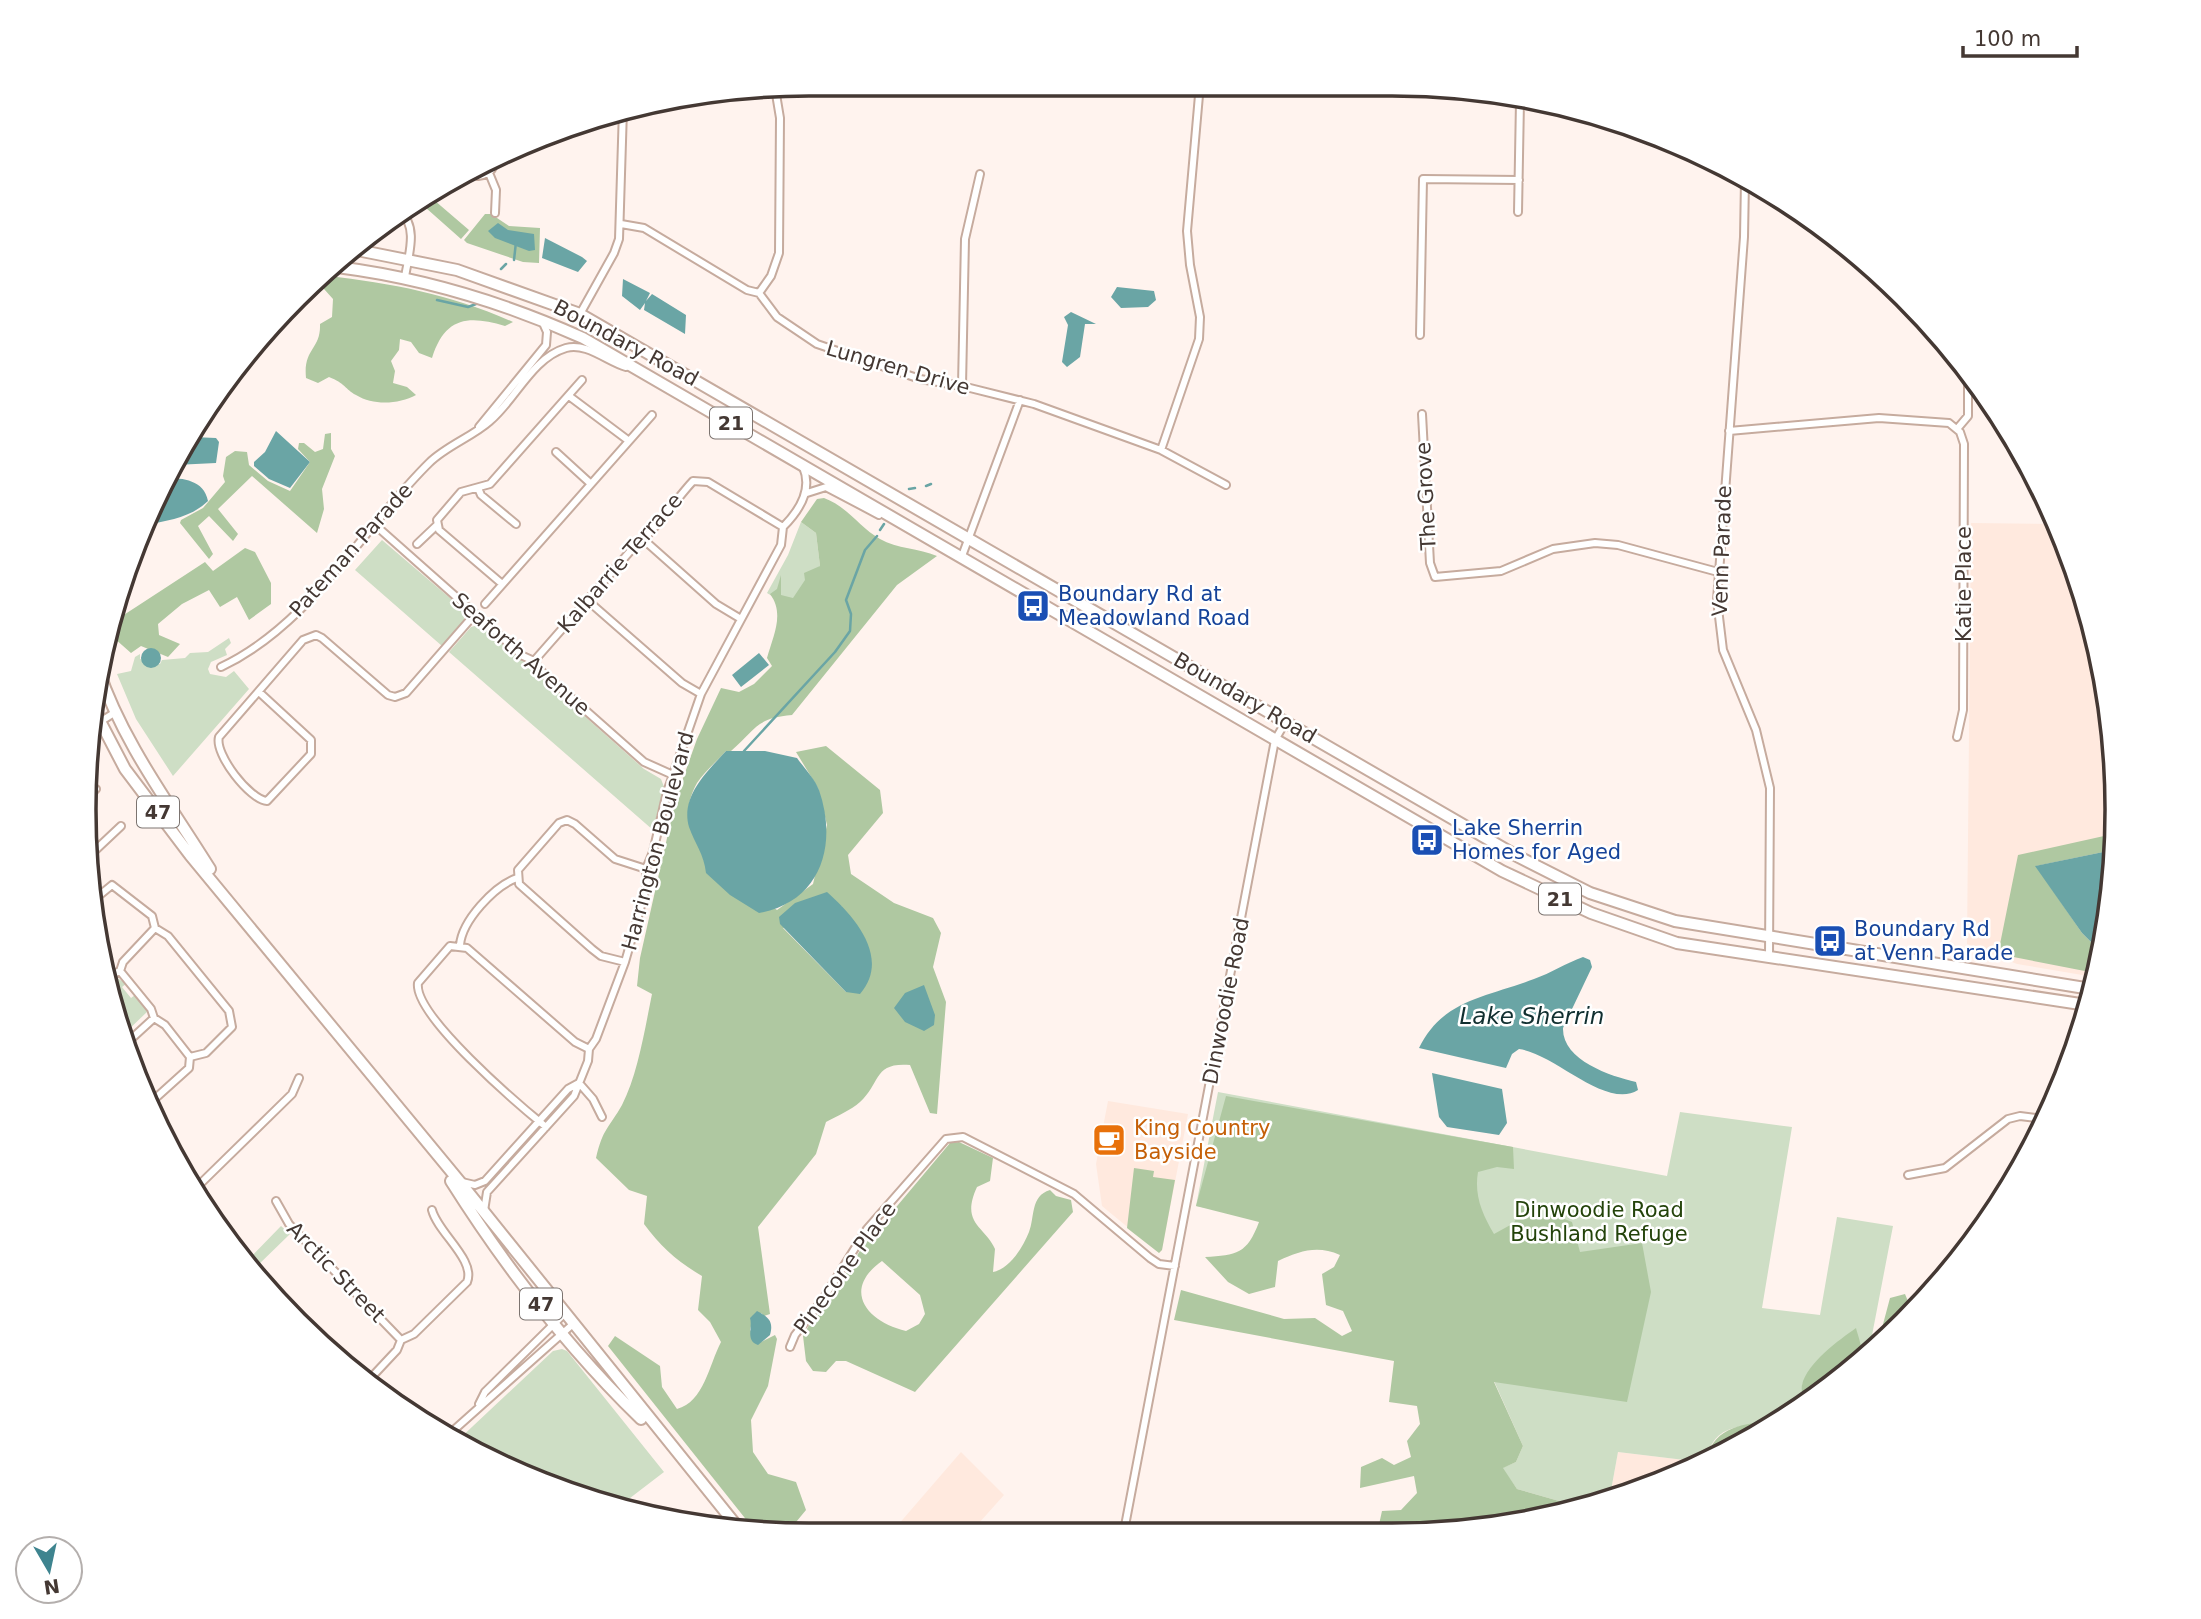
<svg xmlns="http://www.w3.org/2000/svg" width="2201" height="1619" font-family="'DejaVu Sans',sans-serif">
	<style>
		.built { fill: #ffe9de }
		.green { fill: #cedec5 }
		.forest { fill: #afc8a1; fill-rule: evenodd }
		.water { fill: #6aa5a5 }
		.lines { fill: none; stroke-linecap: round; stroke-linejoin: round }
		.stream { stroke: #6aa5a5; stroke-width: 2.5 }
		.minor-casing { stroke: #c6ab9e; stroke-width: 10 }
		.trunk-casing { stroke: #c6ab9e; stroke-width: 14 }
		.minor { stroke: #fff; stroke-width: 6 }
		.trunk { stroke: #fff; stroke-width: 10 }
		.labels { text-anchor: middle; stroke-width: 5; stroke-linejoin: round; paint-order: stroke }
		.shield { fill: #fff; stroke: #7c7470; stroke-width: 2 }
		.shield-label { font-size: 19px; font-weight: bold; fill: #443833 }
		.street-label { font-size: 21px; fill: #443833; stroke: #fff }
		.transit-label { font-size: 21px; fill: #164399; stroke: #fff; text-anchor: start }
		.food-label { font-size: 21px; fill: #c56008; stroke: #fff; text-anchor: start }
		.park-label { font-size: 21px; fill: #23430a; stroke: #fff }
		.water-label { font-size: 23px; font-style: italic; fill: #112f30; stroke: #fff }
		.rim { fill: none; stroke: #443833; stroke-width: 3.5 }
	</style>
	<rect width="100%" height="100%" fill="#fff3ee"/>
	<!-- built -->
	<path class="built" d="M1971,523l84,1 37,97 23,141 -4,142 -17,73 -77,-13 -50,-20z
		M1108,1101l80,13 -26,136 -3,3 -57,-47 -6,-42z
		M961,1452l43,43 -33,37 -80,1z
		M1618,1452l83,10 -31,18 -60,16z"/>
	<!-- green -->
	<path class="green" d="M801,522l15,11 4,33 -30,41 -23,-14 21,-38z
		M382,540l82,70v12l-22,24 -87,-76z
		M478,625c10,5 55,41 58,48l108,96 17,10 3,8 -11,43 -204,-178 22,-25z
		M229,638l2,5 -6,6 2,6 -16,7 -3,7 2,5 16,3 8,-6 15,18 -76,87 -37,-57 -19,-45 14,-3 4,-14 5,-3v5l20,5 2,-4 23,-2 5,-5 18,-1z
		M116,977l10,7 -4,3 9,11 4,-3 13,16 -23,22 -15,-54z
		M1218,1092l449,84 13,-64 112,15 -30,181 58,7 17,-98 56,9 -24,125 -9,9 2,-9 -60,33 1,18c-9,6 -19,13 -29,17 -27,11 -58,0 -67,39l-6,4 -83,-10 -8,44 -37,9 -56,-16 -15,-21 14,-6 7,-16 -29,-65 157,-89 -455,-86z
		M281,1226l9,8 -38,37 -7,-8z
		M562,1349l5,2 97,121 -47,36 -161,-66 97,-91z"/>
	<!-- forest -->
	<path class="forest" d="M427,194l42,36 -8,9 -44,-39z
		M485,214h6l18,12 31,2 -1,35 -16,-1 -56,-19 -3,-3z
		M327,276c65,7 126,19 186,46l-8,4c-37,-11 -60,-9 -73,32l-13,-5 -8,-11 -11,-3 -1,11 -8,11 4,10 -2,12 14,4 9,8c-17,9 -42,11 -60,0 -11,-6 -11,-12 -27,-18l-11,6 -12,-5c-3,-30 15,-28 14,-54l12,-7 1,-18 -9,-10 -11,-1z
		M331,433v16l4,7 -13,33 2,20 -7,24 -65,-57 -34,33 20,25 -5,7 -24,-25 -11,10 15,28 -4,5 -29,-36 1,-3 22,-12 22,-26 -2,-6 3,-19 9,-6 12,1 2,13 19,16 22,10 20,-29 -12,-13 1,-6h5l11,9 8,-3 2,-15z
		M824,498c24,9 35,29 56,41 17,10 39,9 57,17l-40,29 -105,130c-36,3 -36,14 -61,36h-5c-9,10 -22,21 -29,32 -34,61 40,98 80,127l36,-26 14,-59 -9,-37 -22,-36 30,-6 54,44 3,23 -35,42 3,19 43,29 39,15 8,15 -8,34 13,35 -9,112 -7,-1 -20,-48c-37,-3 -29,18 -50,37 -9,8 -23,14 -34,20l-10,32 -58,73 12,87 -6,2 -3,-3 -9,9 -2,8 11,12 14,-7 2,4 -9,47 -17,34 2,32 15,22 28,8 10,28 -19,23 -31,-1 -148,-186 7,-10 45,30 2,21 15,22c27,-7 32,-44 44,-67l-11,-20 -12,-12 4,-34c-24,-14 -41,-29 -58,-52l3,-28 -18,-6 -33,-32c7,-30 13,-30 26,-53 16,-31 23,-77 30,-111l-15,-8 3,-28 36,-160 21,-59 24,-51 18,4 15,-8 18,-18 -5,-8c6,-22 18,-44 3,-64l7,-5 4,-14v20l12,3 12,-18 -1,-7 16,-7 -4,-33 -15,-11 16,-23zM842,906l4,86 -63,-64z
		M245,548l10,4 16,31v21l-22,16 -12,-23 -17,10 -11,-17 -27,14 -24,20 1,11 21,9 -12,13 -27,-11 -10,7 -17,-15 -1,-16 92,-60 8,9z
		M2113,834v16l-77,16 46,67 18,18 -5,22 -97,-19 20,-99z
		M1226,1096l287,51 1,22 -17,-2 -19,5c-4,23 4,42 16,62l20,-11 9,-21 49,20 8,30 62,-9 9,49 -24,110 -133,-20 29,64 -7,16 -13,6 14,21 56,16 -86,24h-109l4,-18 19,-1 16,-17 -3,-17 -54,12 1,-21 21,-9 12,7 17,-8 -4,-16 13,-17 -3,-18 -28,-4 5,-41 -220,-41 7,-30 103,29 31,-1 27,18 10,-5 -9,-20 -17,-6 -4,-31 12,-7 6,-12c-23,-10 -40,-4 -62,6l-3,26 -26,7 -21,-12 -23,-25c32,-2 42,-3 54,-35l-63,-16z
		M959,1142l34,16 -3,23 -13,6c-17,37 8,39 18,62l-2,23c17,-3 30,-25 36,-40 6,-15 1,-36 21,-42l6,6 15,4 2,12 -158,180 -69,-31h-10l-10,11 -13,-1 -7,-10 -3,-25 6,-11 16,-17 36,-59 89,-106zM882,1261l38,34 5,19 -6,10 -13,7c-39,-9 -65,-41 -24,-70z
		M1134,1168l20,3 -1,6 22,3 -13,70 -3,3 -32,-25z
		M1905,1294l7,17 -28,27 -2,-10 8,-30z
		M1856,1328c2,8 7,20 5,28 -5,18 -42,37 -58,46 0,-5 -2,-12 -1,-17 5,-22 37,-45 54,-57z
		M1773,1420l-66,38c7,-32 39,-34 66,-38z"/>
	<!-- water -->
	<path class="water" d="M498,223l10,7 26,4 1,16 -6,1 -34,-13 -7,-7z
		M545,238l37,19 5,4 -9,11 -36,-14z
		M623,279l27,14 -4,8 6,-7 34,21 -1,19 -41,-24 1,-7 -5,7 -18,-14z
		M1117,287l37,4 2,9 -8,7 -27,1 -10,-11z
		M1071,312l25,12h-11l-5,33 -13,10 -5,-5 6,-37 -4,-8z
		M276,431l34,31 -20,26 -21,-9 -15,-13v-4l11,-10z
		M193,437l23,1 3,4 -3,21 -41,2z
		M166,478c17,0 38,2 42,23 -18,17 -39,19 -61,24l12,-36z
		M141 658a10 10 0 1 1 20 0a10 10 0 1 1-20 0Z
		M759,653l10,12 -28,22 -9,-12z
		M726,751h39l32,7c7,10 18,21 22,32 19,55 2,112 -60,123l-29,-18 -24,-22c-2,-19 -11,-29 -17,-46 -9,-31 19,-56 37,-76z
		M2113,850l-2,54 -11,47 -18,-18 -47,-67z
		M827,892c28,25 64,66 33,102l-14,-2 -66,-68 -1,-7 16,-14z
		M1583,957l7,3 2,7 -29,61c-1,32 47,48 73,54l2,8c-32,20 -84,-37 -119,-41l-7,5 -6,14 -87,-20c24,-49 68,-51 115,-69 17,-6 32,-16 49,-22z
		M924,985l11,30 -1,10 -10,6 -19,-9 -11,-14 11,-15z
		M1432,1073l70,16 5,34 -8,12 -52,-8 -8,-10z
		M757,1311c11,6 17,10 13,24l-12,10c-13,-5 -5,-17 -8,-27z"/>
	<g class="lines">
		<!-- stream -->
		<path class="stream" d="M514,260l2,-18
			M501,269l5,-5
			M437,300l31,7 8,-3
			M926,486l5,-2
			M909,489l6,-1
			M880,530l4,-6
			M744,751l91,-99 15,-21 1,-17 -5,-14 19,-50 12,-14"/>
		<defs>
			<path id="minor" d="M469,170l9,6c13,-2 17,-8 17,-20
				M489,173l7,17 -1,23
				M1745,180l-1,57 -27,363 6,50 33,80 14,58 -1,168
				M400,212c19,14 8,45 5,65
				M1518,212l2,-111
				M621,224l23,4 103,62 12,3 18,24 40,27 103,35 42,7 72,18 127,46 65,35
				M759,293l12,-17 8,-23 1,-135 -4,-24
				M580,314l34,-61 5,-14 4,-130
				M1420,335l3,-156 96,1
				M962,386l3,-147 15,-65
				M569,396l60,45
				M1422,414l8,149 5,14 66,-6 52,-22 42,-6 23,2 100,27
				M479,427l67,-82 1,-13 -4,-9
				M1957,429l11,-13v-46
				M1729,431l150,-13 70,5 11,9 4,12 -1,266 -6,27
				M1161,450l38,-111 1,-22 -10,-52 -3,-34 13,-147
				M556,452l35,32
				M478,488l3,7 35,29
				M807,493l19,-6 53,28
				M374,524l149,132 11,5 6,9 104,92 29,13
				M783,527c16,-16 30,-37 20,-60
				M644,540l72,64 25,15
				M417,544l20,-19
				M962,556l58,-156
				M501,583l-62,-53 -2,-10 24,-28 29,-8 92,-104
				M587,600l95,83 19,11
				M485,604l167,-189
				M534,661l99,-113c17,-11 44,-50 60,-67l15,1 75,45
				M221,667c89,-42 140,-137 208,-204 17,-17 43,-26 61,-42 26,-22 42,-63 76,-73 20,-6 42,14 60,19
				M259,692l52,48v14l-44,47c-17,-1 -53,-47 -48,-64l84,-97 13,-5 6,3 66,57 7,2 11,-4 69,-79
				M92,727l22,-14
				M85,800l11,-11
				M87,858l34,-32
				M90,903l22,-18 40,31 3,12
				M460,945c2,-24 34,-59 57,-67
				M625,962l-24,-6 -9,-7 -73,-65 -1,-14 41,-47 8,-3 8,4 40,35 31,10
				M120,971l3,-9 32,-34 13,8 61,75 3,16 -26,26 -16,4
				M109,976l11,-5 31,38 3,9 11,7 25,32 -1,11 -40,36
				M130,1040l24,-22
				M579,1083l14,16 9,18
				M546,1127c-27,-22 -133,-112 -128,-144l32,-37 17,2 108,94 14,7
				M1908,1175l37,-7 63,-49 12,-3 24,3
				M462,1182l13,3 10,-4 83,-92 11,-6
				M197,1187l95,-93 7,-16
				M276,1201l13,23 112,116
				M484,1211l3,-19 87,-96 14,-35 1,-12 7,-10 29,-77 22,-77 -1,-16 7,-17 14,-60 34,-98 80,-149 2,-18
				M790,1347l5,-12 28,-36 44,-70 79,-90 17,-2 111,57 76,64 9,6 16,2
				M368,1381l29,-31 4,-10 13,-6 53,-52c9,-22 -29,-49 -35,-72
				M479,1404l6,-12 80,-79
				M446,1437l127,-113
				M1124,1531l151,-791 11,-19"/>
			<path id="trunk" d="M357,250l100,20 123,44 937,542 73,37 85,28 416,68
				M337,267c87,11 166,35 246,71l919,533 89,42 86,30 410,62
				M98,669c25,74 71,134 112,200
				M94,704l6,17 25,48 65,86 270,327 280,348
				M451,1181c53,84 119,169 190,238"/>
		</defs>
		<!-- minor casing -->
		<use href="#minor" class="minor-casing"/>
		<!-- trunk casing -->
		<use href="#trunk" class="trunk-casing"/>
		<!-- minor -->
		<use href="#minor" class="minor"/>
		<!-- trunk -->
		<use href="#trunk" class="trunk"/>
	</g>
	<!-- icons -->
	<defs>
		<symbol id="bus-square" viewBox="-11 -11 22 22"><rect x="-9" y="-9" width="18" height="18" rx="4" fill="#1a4fb4" stroke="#fff"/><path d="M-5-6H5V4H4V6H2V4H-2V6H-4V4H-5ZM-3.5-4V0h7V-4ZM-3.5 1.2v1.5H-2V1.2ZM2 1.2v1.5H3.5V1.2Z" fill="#fff"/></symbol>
		<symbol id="cafe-square" viewBox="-11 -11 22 22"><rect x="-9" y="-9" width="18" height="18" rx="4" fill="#e8710a" stroke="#fff"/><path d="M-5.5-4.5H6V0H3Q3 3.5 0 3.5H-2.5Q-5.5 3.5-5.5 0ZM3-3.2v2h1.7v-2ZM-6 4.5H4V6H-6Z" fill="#fff"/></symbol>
	</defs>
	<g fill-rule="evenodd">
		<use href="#bus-square" x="1014" y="587" width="38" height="38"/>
		<use href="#bus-square" x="1408" y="821" width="38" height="38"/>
		<use href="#bus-square" x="1811" y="922" width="38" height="38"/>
		<use href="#cafe-square" x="1090" y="1121" width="38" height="38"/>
	</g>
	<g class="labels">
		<!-- shield labels -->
		<g class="shield">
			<rect x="710" y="407.5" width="42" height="31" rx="5"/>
			<rect x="137" y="796.5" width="42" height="31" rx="5"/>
			<rect x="1539" y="883.5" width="42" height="31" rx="5"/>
			<rect x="520" y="1288.5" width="42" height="31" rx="5"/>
		</g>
		<g class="shield-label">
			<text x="731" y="430">21</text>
			<text x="158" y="819">47</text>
			<text x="1560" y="906">21</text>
			<text x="541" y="1311">47</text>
		</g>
		<!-- street labels -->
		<g class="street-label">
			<text transform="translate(626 343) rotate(28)" y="7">Boundary Road</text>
			<text transform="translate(898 368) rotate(16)" y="7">Lungren Drive</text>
			<text transform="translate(1426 496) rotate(-93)" y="7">The Grove</text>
			<text transform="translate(351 550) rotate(-48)" y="7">Pateman Parade</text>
			<text transform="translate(1722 551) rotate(-88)" y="7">Venn Parade</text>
			<text transform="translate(620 563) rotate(-49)" y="7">Kalbarrie Terrace</text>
			<text transform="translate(1964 584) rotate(-90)" y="7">Katie Place</text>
			<text transform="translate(521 654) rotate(41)" y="7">Seaforth Avenue</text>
			<text transform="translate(1245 698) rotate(30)" y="7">Boundary Road</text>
			<text transform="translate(658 841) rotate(-75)" y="7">Harrington Boulevard</text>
			<text transform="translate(1226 1001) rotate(-79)" y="7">Dinwoodie Road</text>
			<text transform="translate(845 1268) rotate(-54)" y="7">Pinecone Place</text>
			<text transform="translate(336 1272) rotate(46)" y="7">Arctic Street</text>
		</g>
		<!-- transit labels -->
		<g class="transit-label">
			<text x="1058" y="601">Boundary Rd at<tspan x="1058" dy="24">Meadowland Road</tspan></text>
			<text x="1452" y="835">Lake Sherrin<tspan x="1452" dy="24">Homes for Aged</tspan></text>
			<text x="1854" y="936">Boundary Rd<tspan x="1854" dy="24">at Venn Parade</tspan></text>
		</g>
		<!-- food labels -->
		<g class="food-label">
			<text x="1134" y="1135">King Country<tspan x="1134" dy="24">Bayside</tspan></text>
		</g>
		<!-- park labels -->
		<g class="park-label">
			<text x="1599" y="1217">Dinwoodie Road<tspan x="1599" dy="24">Bushland Refuge</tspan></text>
		</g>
		<!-- water labels -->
		<g class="water-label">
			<text x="1532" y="1024">Lake Sherrin</text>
		</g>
	</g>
	<!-- crop -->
	<path d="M0 0H2201V1619H0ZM809 96H1392A713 713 0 0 1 2105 809V810A713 713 0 0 1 1392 1523H809A713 713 0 0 1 96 810V809A713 713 0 0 1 809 96Z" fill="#fff" fill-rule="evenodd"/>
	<path class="rim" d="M809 96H1392A713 713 0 0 1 2105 809V810A713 713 0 0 1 1392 1523H809A713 713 0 0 1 96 810V809A713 713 0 0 1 809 96Z"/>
	<!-- north arrow -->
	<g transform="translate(49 1570) rotate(171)"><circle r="33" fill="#ffffff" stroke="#b4afad" stroke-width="2"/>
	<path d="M0-5L12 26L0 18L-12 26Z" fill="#3e848f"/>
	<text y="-10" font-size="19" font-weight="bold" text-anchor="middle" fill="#443833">N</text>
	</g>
	<!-- scale -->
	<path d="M1963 46v10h114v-10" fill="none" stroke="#443833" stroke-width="3.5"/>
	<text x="1974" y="46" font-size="21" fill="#443833" stroke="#ffffff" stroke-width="5" paint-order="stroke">100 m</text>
</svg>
